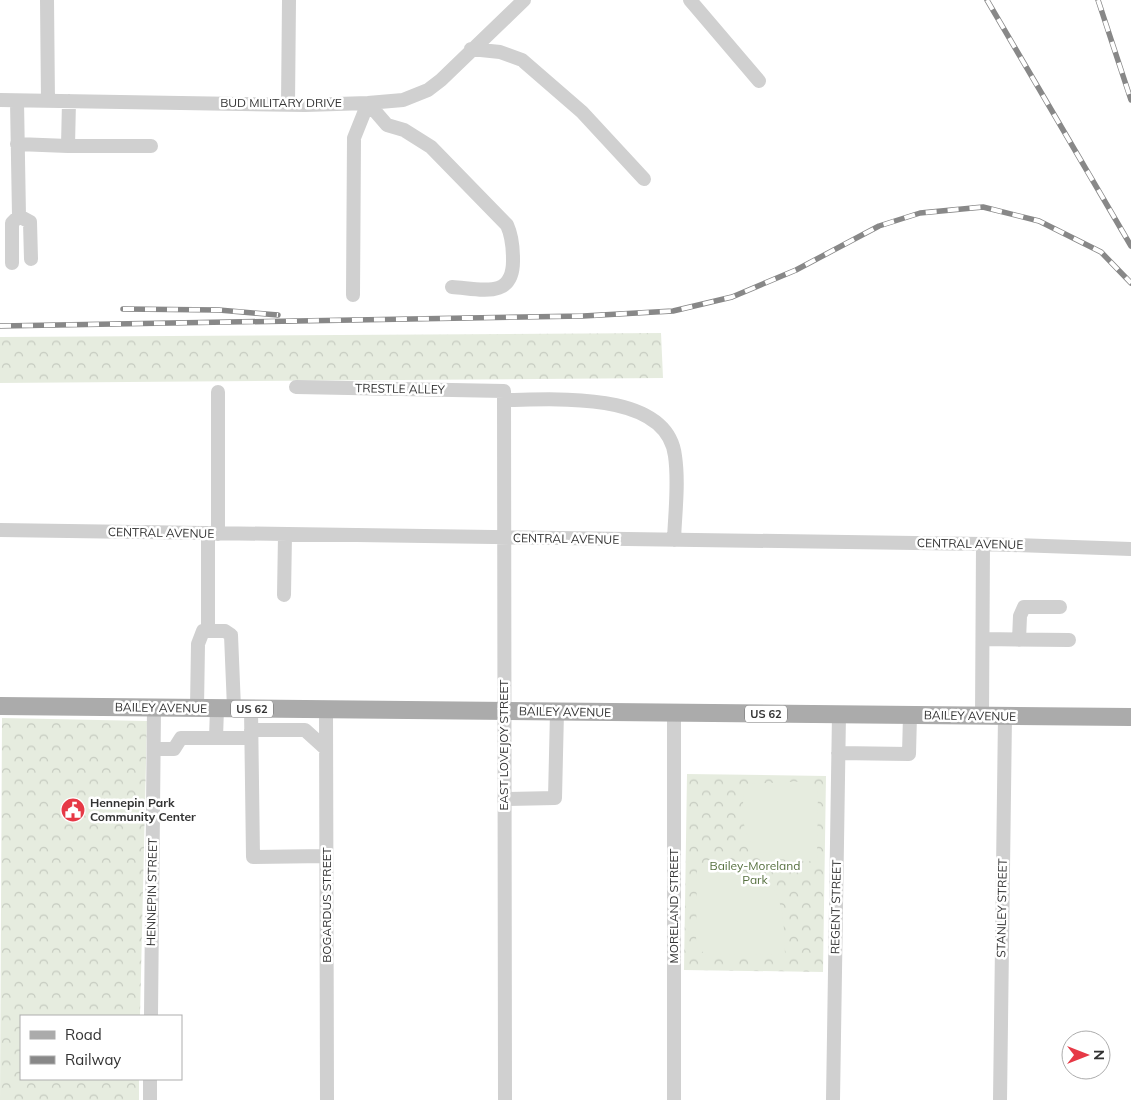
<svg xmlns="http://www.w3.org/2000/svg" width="1131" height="1100" font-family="Mulish,sans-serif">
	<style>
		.forest { fill: url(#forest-crowns) }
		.pitch { fill: #e6ecdf }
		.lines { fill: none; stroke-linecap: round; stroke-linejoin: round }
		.minor { stroke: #d0d0d0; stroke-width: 14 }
		.major { stroke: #ababab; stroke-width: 18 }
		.rail-casing { stroke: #888; stroke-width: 5.5 }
		.rail { stroke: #fff; stroke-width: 4; stroke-dasharray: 11; stroke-linecap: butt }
		.labels { text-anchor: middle; stroke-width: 5; stroke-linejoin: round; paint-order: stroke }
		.shield { fill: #fff; stroke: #707070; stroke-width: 1 }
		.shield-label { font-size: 11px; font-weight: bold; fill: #333 }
		.street-label { font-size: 12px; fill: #333; stroke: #fff }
		.poi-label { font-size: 12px; font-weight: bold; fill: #333; stroke: #fff; text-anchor: start }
		.park-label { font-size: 12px; fill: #56703f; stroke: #fff }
	</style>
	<defs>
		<pattern id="forest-crowns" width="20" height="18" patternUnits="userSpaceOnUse" patternTransform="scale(1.25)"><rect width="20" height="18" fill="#e6ecdf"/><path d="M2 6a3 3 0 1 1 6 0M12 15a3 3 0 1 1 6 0" fill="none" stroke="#c6cbc0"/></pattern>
	</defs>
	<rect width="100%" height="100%" fill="#fff"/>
	<!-- forest -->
	<path class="forest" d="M661,333l2,45 -663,5v-46z
		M2,718l145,3 -7,295h-119v63h118v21h-139z
		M687,774l139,2 -3,196 -139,-2z"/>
	<!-- pitch -->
	<path class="pitch" d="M812,781l6,7 -1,73c-26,1 -60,0 -71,-29 -5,-14 -2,-33 -3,-48z
		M697,868c74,4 87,9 88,86l-79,1 -10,-9z"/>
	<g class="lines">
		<!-- minor -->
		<path class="minor" d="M47,0l1,101
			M690,0l69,81
			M471,49l29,3 22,8 60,52 62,67
			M0,100l305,5 63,-2 35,-3 25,-10 13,-10 83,-80
			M368,103l19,22 17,5 27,17 76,78c5,11 6,22 6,34 1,41 -32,30 -61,28
			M288,105l1,-105
			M17,144l51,2 1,-45
			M68,146h83
			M19,216l11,6 1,37
			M12,263v-40l7,-7 -2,-115
			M353,295l1,-157 14,-35
			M296,387l208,4 1,709
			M504,400c47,0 163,-11 171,56 4,27 0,57 -1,84
			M0,530l983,14 148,5
			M218,534v-142
			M284,595l1,-60
			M208,631v-98
			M983,639l86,1
			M1019,640l1,-24 4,-9h36
			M197,708l1,-64 5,-13h22l6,4 3,73
			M251,709l2,148 73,-1
			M326,709l1,391
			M674,713v387
			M982,716l1,-172
			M251,730h54l21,19
			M216,738h35
			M154,749h20l7,-11h35l1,-30
			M838,753l71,1 1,-39
			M504,799l51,-1 2,-86
			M151,1016l3,-308
			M150,1100v-21
			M833,1100l6,-386
			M1000,1100l5,-384"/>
		<!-- major -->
		<path class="major" d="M0,706l1131,11"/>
		<defs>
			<path id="rail" d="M987,0l144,246
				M1098,0l33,100
				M123,309l96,1 59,5
				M0,326l583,-10 90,-5 59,-14 64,-27 83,-44 41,-13 63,-6 56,14 62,31 30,31"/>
		</defs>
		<!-- rail casing -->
		<use href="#rail" class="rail-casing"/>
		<!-- rail -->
		<use href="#rail" class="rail"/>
	</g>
	<!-- icons -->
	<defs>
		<symbol id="civic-disc" viewBox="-11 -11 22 22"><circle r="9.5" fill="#e63946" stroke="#fff"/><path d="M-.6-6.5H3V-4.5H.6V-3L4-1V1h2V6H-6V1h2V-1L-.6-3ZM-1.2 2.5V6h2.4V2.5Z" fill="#fff"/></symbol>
	</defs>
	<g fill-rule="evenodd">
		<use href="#civic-disc" x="59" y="796" width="28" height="28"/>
	</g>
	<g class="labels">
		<!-- shield labels -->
		<g class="shield">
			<rect x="231" y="700.5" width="42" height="17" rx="4"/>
			<rect x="745" y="705.5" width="42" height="17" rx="4"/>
		</g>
		<g class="shield-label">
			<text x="252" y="713">US 62</text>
			<text x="766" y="718">US 62</text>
		</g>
		<!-- street labels -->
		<g class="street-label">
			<text x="281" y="107">BUD MILITARY DRIVE</text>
			<text transform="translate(400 389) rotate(1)" y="4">TRESTLE ALLEY</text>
			<text transform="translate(161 533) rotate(1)" y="4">CENTRAL AVENUE</text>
			<text transform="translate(566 539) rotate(1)" y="4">CENTRAL AVENUE</text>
			<text transform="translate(970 544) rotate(1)" y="4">CENTRAL AVENUE</text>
			<text transform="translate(161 708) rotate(1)" y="4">BAILEY AVENUE</text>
			<text transform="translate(565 712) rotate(1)" y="4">BAILEY AVENUE</text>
			<text transform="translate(970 716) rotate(1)" y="4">BAILEY AVENUE</text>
			<text transform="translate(504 745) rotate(-90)" y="4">EAST LOVEJOY STREET</text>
			<text transform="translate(152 892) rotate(-89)" y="4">HENNEPIN STREET</text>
			<text transform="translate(327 905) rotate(-90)" y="4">BOGARDUS STREET</text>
			<text transform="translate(674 906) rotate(-90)" y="4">MORELAND STREET</text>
			<text transform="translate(836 907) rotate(-89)" y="4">REGENT STREET</text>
			<text transform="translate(1002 908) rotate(-89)" y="4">STANLEY STREET</text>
		</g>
		<!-- poi labels -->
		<g class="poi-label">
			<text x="90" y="807">Hennepin Park<tspan x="90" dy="14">Community Center</tspan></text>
		</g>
		<!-- park labels -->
		<g class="park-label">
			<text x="755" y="870">Bailey-Moreland<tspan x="755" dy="14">Park</tspan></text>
		</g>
	</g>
	<!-- legend -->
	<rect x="20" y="1015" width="162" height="65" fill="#ffffff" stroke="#adadad"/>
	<rect x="30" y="1031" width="25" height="8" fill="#ababab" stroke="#adadad"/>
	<text x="65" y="1040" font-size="15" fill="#333333">Road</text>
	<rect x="30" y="1056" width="25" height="8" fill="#888888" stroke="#adadad"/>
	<text x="65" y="1065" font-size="15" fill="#333333">Railway</text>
	<!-- north arrow -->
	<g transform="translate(1086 1055) rotate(90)"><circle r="24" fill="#ffffff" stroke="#adadad"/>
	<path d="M0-4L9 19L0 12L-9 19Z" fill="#e63946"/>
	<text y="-8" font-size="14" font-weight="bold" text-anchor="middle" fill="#333333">N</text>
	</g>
</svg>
